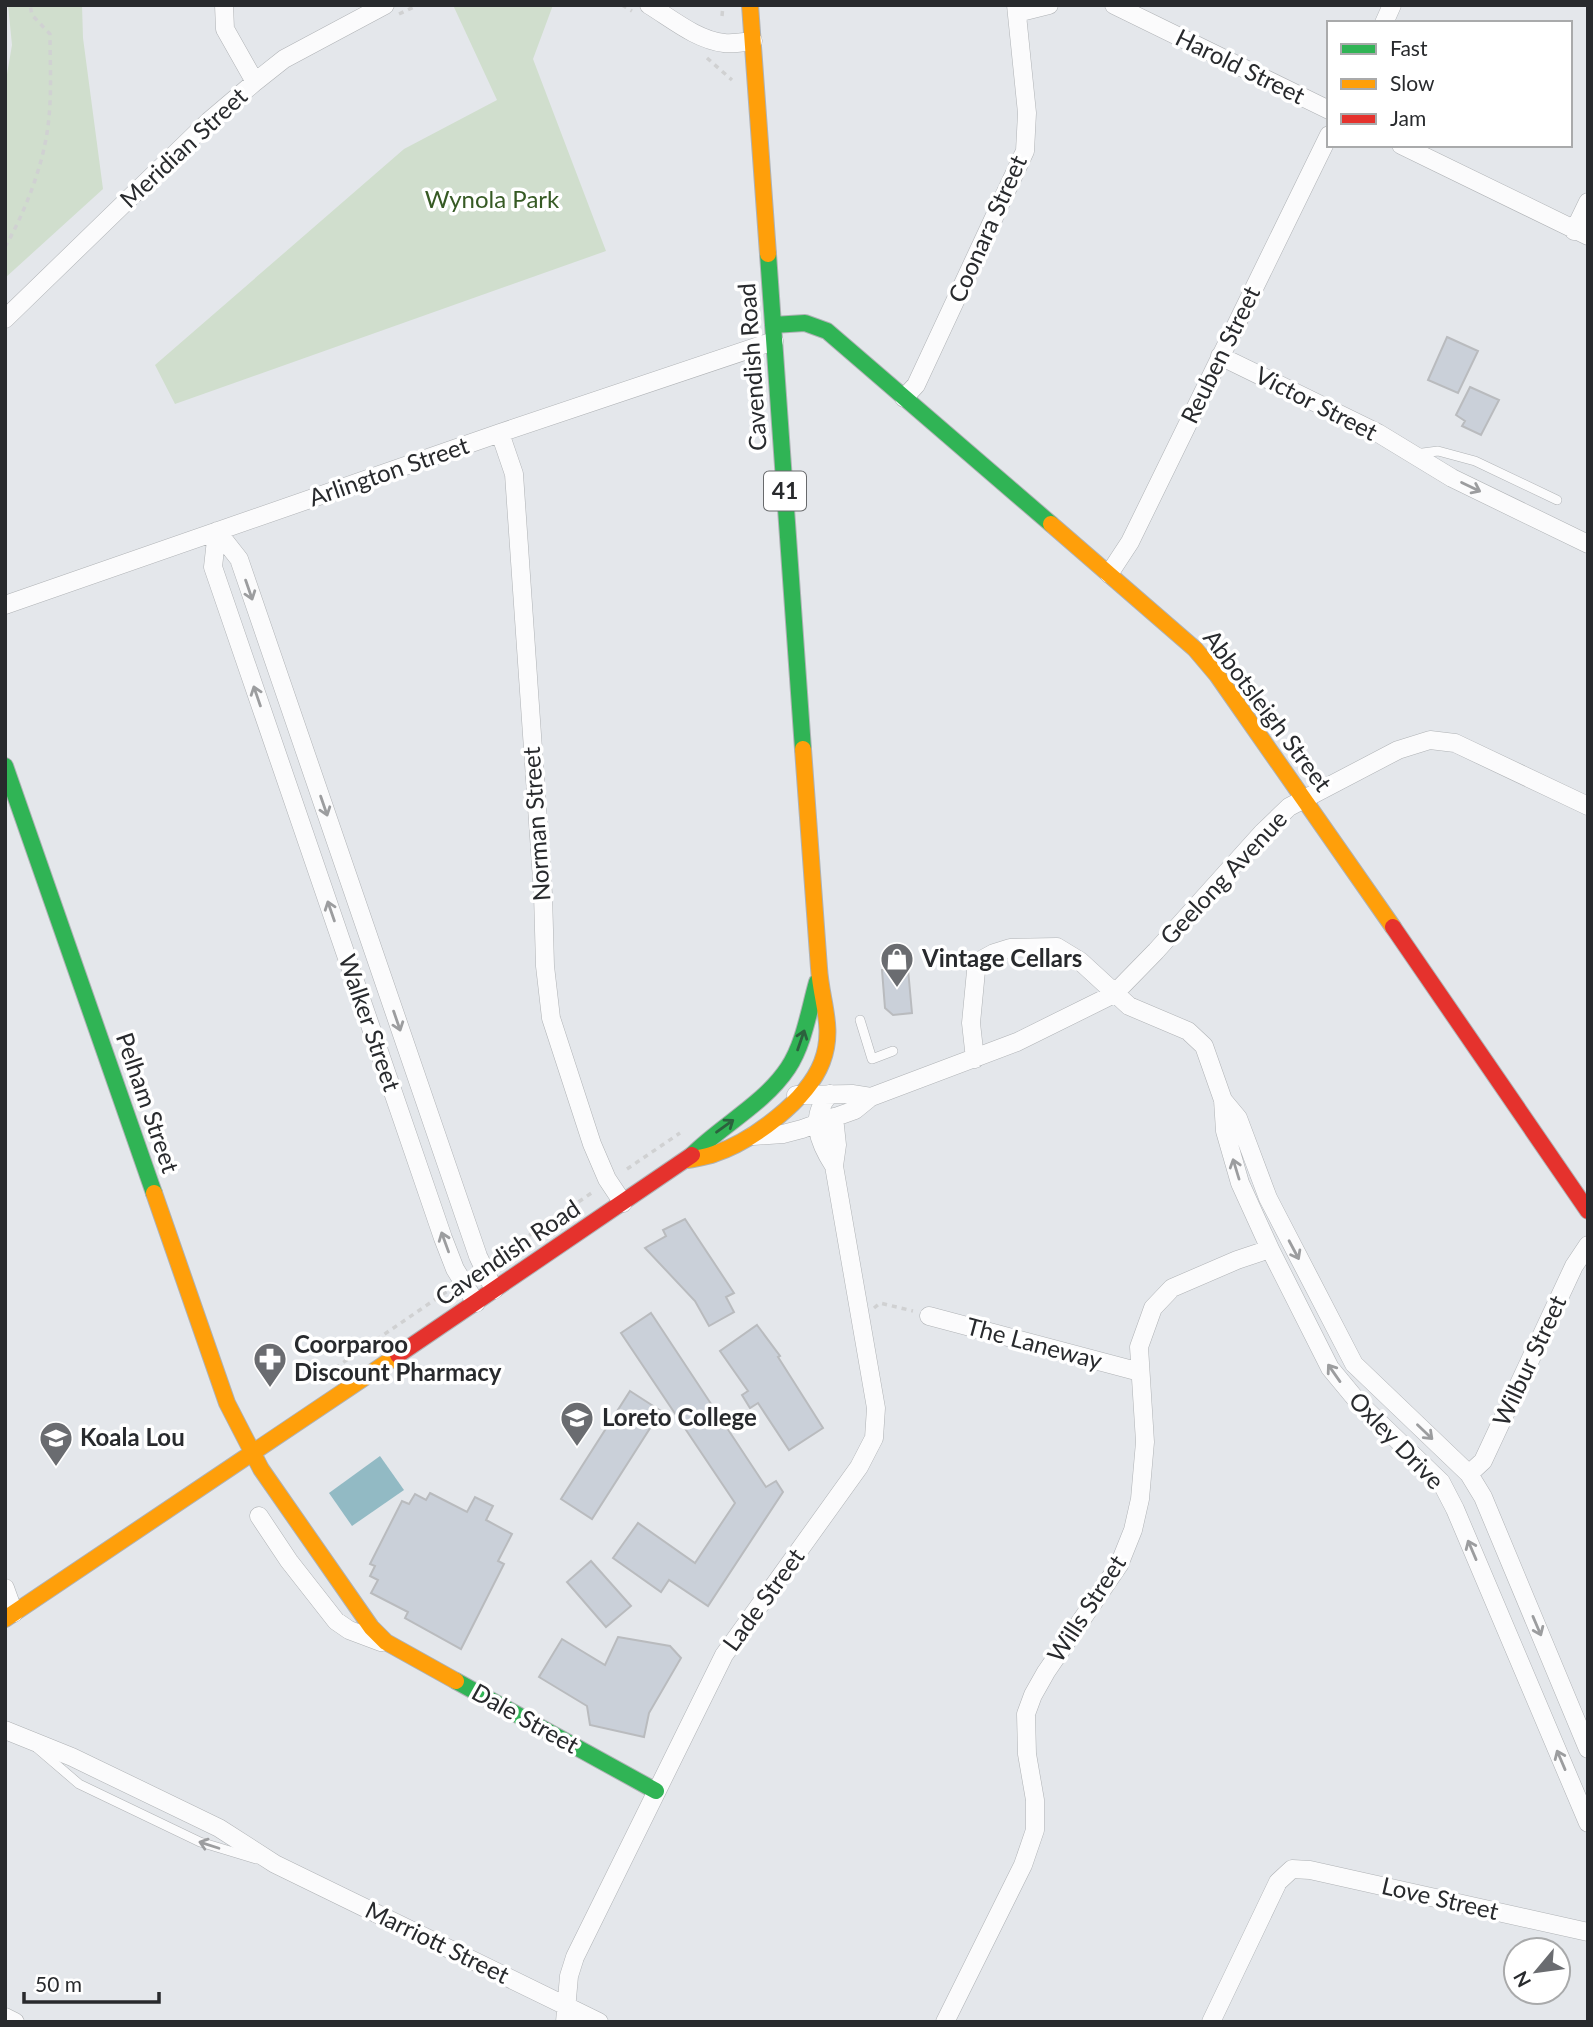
<svg xmlns="http://www.w3.org/2000/svg" width="1593" height="2027" font-family="Lato,sans-serif">
	<style>
		.green { fill: #d0decd }
		.water { fill: #92bac4 }
		.building { fill: #cad0d9; stroke: #b9bbbe; stroke-width: 2 }
		.lines { fill: none; stroke-linecap: round; stroke-linejoin: round }
		.lane-casing { stroke: #afb2b5; stroke-width: 10 }
		.street-casing { stroke: #afb2b5; stroke-width: 19 }
		.fast-casing { stroke: #afb2b5; stroke-width: 18 }
		.slow-casing { stroke: #afb2b5; stroke-width: 18 }
		.jam-casing { stroke: #afb2b5; stroke-width: 18 }
		.path { stroke: #d0d1d2; stroke-width: 3.5; stroke-dasharray: 5 5; stroke-linecap: butt }
		.lane { stroke: #fbfbfc; stroke-width: 9 }
		.street { stroke: #fbfbfc; stroke-width: 18 }
		.fast { stroke: #30b455; stroke-width: 16 }
		.slow { stroke: #ff9f0a; stroke-width: 16 }
		.jam { stroke: #e5322d; stroke-width: 16 }
		.oneway { stroke: #9c9d9f }
		.oneway2 { stroke: #2b613d }
		.labels { text-anchor: middle; stroke-width: 7; stroke-linejoin: round; paint-order: stroke }
		.shield { fill: #fff; stroke: #686a6c; stroke-width: 2 }
		.shield-label { font-size: 23px; font-weight: bold; fill: #282a2d }
		.street-label { font-size: 24px; fill: #282a2d; stroke: #fff }
		.park-label { font-size: 24px; fill: #365a24; stroke: #fff }
		.poi-label { font-size: 24px; font-weight: bold; fill: #282a2d; stroke: #fff; text-anchor: start }
	</style>
	<rect width="100%" height="100%" fill="#e4e7eb"/>
	<!-- green -->
	<path class="green" d="M8,5h74l1,33 20,151 -98,89v-192l7,-41z
		M453,5h100l-20,54 73,192 -431,153 -20,-39 249,-216 93,-49z"/>
	<!-- water -->
	<path class="water" d="M380,1456l24,34 -52,36 -23,-33z"/>
	<!-- building -->
	<path class="building" d="M1447,337l31,14 -20,42 -30,-13z
		M1470,387l29,13 -18,35 -19,-9 3,-5 -9,-6z
		M907,958l5,55 -19,2 -8,-7 -3,-38h4l-1,-11z
		M685,1219l49,74 -8,4 8,15 -25,14 -14,-25 -50,-53 21,-12 -3,-6z
		M651,1313l115,174 10,-6 7,11 -75,114 -39,-26 -8,12 -48,-34 25,-35 57,40 40,-60 -114,-170z
		M757,1325l23,31 -2,1 45,71 -34,22 -31,-47 -8,5 -8,-13 6,-4 -28,-40z
		M630,1391l31,20 -69,108 -31,-20z
		M430,1493l37,19 8,-15 18,9 -7,14 26,14 -14,27 6,3 -43,85 -56,-31 3,-6 -37,-19 7,-13 -8,-4 5,-10 -5,-2 32,-63 7,3 6,-10 11,6z
		M591,1561l40,45 -25,21 -39,-45z
		M618,1637l52,9 11,12 -32,55 -5,24 -54,-12 -3,-19 -48,-29 23,-38 43,26z"/>
	<g class="lines">
		<defs>
			<path id="lane" d="M1415,454l23,-3 37,10 82,39
				M860,1020l12,39 21,-8
				M37,1748l42,36 121,58 56,17"/>
			<path id="street" d="M224,5l1,24 30,53
				M649,5c23,14 48,35 75,38 10,1 20,-1 29,-2
				M1114,5l215,105
				M1017,13l32,-8
				M1384,23l8,-18
				M1401,145l187,91
				M1574,231l14,-29
				M5,319l204,-198 46,-39 29,-23 101,-54
				M1220,356l158,77 74,45 136,66
				M904,398l12,-13 109,-234 2,-38 -11,-108
				M500,433l14,41 29,420 2,72 6,52 41,126 15,35 16,24
				M217,531l-4,36 230,671 12,31 21,34
				M217,531l22,28 239,697 16,34
				M1109,574l21,-32 199,-407
				M5,605l495,-172 274,-92
				M975,1059l-4,-36 5,-52 7,-12 11,-6 16,-5 47,-1 23,14 49,45 59,25 16,15 19,54 2,31 15,52 30,66 60,119 29,35 82,79 14,27 133,314
				M830,1094c-22,23 -11,49 4,72
				M796,1095l56,-1 19,3
				M1223,1100l15,18 30,80 86,166 115,110 14,23 105,252
				M753,1136l30,-2 19,-5 53,-19 16,-13 146,-55 97,-48 42,-43 106,-118 27,-26 109,-57 32,-10 25,3 133,63
				M929,1316l211,56
				M1469,1474l14,-13 91,-195 14,-21
				M259,1516l30,45 47,60 13,9 32,12
				M5,1588l9,25
				M5,1730l67,27 147,71 56,36 324,158
				M5,2017l10,5
				M565,2022l4,-46 6,-19 149,-302 135,-188 15,-29 2,-30 -42,-242 3,-21 -3,-28
				M945,2022l78,-157 12,-35v-30l-8,-46 -1,-40 7,-19 13,-23 73,-107 14,-35 7,-31 5,-57 -6,-95 14,-39 19,-20 65,-28 33,-11
				M1211,2022l67,-140 14,-13 18,1 278,62"/>
			<path id="fast" d="M768,254l35,495
				M773,325l32,-2 22,8 224,193
				M5,766l149,427
				M692,1155c30,-30 72,-51 96,-87 16,-24 21,-58 29,-86
				M456,1681l200,110"/>
			<path id="slow" d="M750,5l18,249
				M1051,524l144,125 22,26 176,252
				M688,1160c9,-2 18,-3 26,-6 38,-13 93,-53 108,-92 13,-34 -1,-60 -3,-94 -6,-73 -11,-146 -16,-219
				M154,1193l73,210 34,66 110,158 15,15 70,39
				M5,1619l393,-264"/>
			<path id="jam" d="M1393,927l195,284
				M398,1355l294,-200"/>
		</defs>
		<!-- lane casing -->
		<use href="#lane" class="lane-casing"/>
		<!-- street casing -->
		<use href="#street" class="street-casing"/>
		<!-- fast casing -->
		<use href="#fast" class="fast-casing"/>
		<!-- slow casing -->
		<use href="#slow" class="slow-casing"/>
		<!-- jam casing -->
		<use href="#jam" class="jam-casing"/>
		<!-- path -->
		<path class="path" d="M622,5l10,6
			M399,14l19,-9
			M722,16l1,-11
			M707,58l25,22
			M5,247c20,-35 38,-81 43,-121 4,-30 2,-62 2,-92l-18,-19 -2,-10
			M627,1169l53,-36
			M496,1258l97,-66
			M874,1308l6,-5 33,8
			M335,1368l114,-78"/>
		<!-- lane -->
		<use href="#lane" class="lane"/>
		<!-- street -->
		<use href="#street" class="street"/>
		<!-- fast -->
		<use href="#fast" class="fast"/>
		<!-- slow -->
		<use href="#slow" class="slow"/>
		<!-- jam -->
		<use href="#jam" class="jam"/>
	</g>
	<!-- one-way arrows -->
	<defs><path id="oneway-shaft" d="M-6 0H5M1.5-3L5.5 0L1.5 3" fill="none" stroke-width="1.6" stroke-linecap="round" stroke-linejoin="round" transform="scale(1.75)"/></defs>
	<g class="oneway">
		<use href="#oneway-shaft" transform="translate(1471 487) rotate(26)"/>
		<use href="#oneway-shaft" transform="translate(249 590) rotate(71)"/>
		<use href="#oneway-shaft" transform="translate(257 696) rotate(-109)"/>
		<use href="#oneway-shaft" transform="translate(324 806) rotate(71)"/>
		<use href="#oneway-shaft" transform="translate(331 911) rotate(-109)"/>
		<use href="#oneway-shaft" transform="translate(397 1021) rotate(71)"/>
		<use href="#oneway-shaft" transform="translate(1236 1169) rotate(-107)"/>
		<use href="#oneway-shaft" transform="translate(445 1242) rotate(-110)"/>
		<use href="#oneway-shaft" transform="translate(1294 1250) rotate(62)"/>
		<use href="#oneway-shaft" transform="translate(1334 1373) rotate(-125)"/>
		<use href="#oneway-shaft" transform="translate(1425 1432) rotate(44)"/>
		<use href="#oneway-shaft" transform="translate(1472 1550) rotate(-113)"/>
		<use href="#oneway-shaft" transform="translate(1537 1626) rotate(67)"/>
		<use href="#oneway-shaft" transform="translate(1561 1760) rotate(-113)"/>
		<use href="#oneway-shaft" transform="translate(209 1845) rotate(-162)"/>
	</g>
	<g class="oneway2">
		<use href="#oneway-shaft" transform="translate(801 1040) rotate(-71)"/>
		<use href="#oneway-shaft" transform="translate(725 1126) rotate(-36)"/>
	</g>
	<!-- icons -->
	<defs>
		<symbol id="shop-pin" viewBox="-11 -11 22 30"><path d="M0 17L-7.5 6A9.5 9.5 0 1 1 7.5 6Z" fill="#6a6c70" stroke="#fff"/><path d="M-5-2.5h2.3a2.7 3.5 0 0 1 5.4 0H5L5.5 6h-11ZM-1.5-2.5h3a1.5 2.3 0 0 0-3 0Z" fill="#fff"/></symbol>
		<symbol id="pharmacy-pin" viewBox="-11 -11 22 30"><path d="M0 17L-7.5 6A9.5 9.5 0 1 1 7.5 6Z" fill="#6a6c70" stroke="#fff"/><path d="M-2-6h4v4h4v4h-4v4h-4v-4h-4v-4h4Z" fill="#fff"/></symbol>
		<symbol id="school-pin" viewBox="-11 -11 22 30"><path d="M0 17L-7.5 6A9.5 9.5 0 1 1 7.5 6Z" fill="#6a6c70" stroke="#fff"/><path d="M0-5L7-2L0 1L-7-2ZM-4 1L0 2.5L4 1V4Q0 6-4 4Z" fill="#fff"/></symbol>
	</defs>
	<g fill-rule="evenodd">
		<use href="#shop-pin" x="878" y="940" width="38" height="52"/>
		<use href="#pharmacy-pin" x="251" y="1340" width="38" height="52"/>
		<use href="#school-pin" x="558" y="1399" width="38" height="52"/>
		<use href="#school-pin" x="37" y="1419" width="38" height="52"/>
	</g>
	<g class="labels">
		<!-- shield labels -->
		<rect class="shield" x="764" y="471.5" width="42" height="39" rx="5"/>
		<g class="shield-label">
			<text x="785" y="499">41</text>
		</g>
		<!-- street labels -->
		<g class="street-label">
			<text transform="translate(1240 67) rotate(26)" y="8">Harold Street</text>
			<text transform="translate(184 148) rotate(-43)" y="8">Meridian Street</text>
			<text transform="translate(988 229) rotate(-66)" y="8">Coonara Street</text>
			<text transform="translate(1221 355) rotate(-64)" y="8">Reuben Street</text>
			<text transform="translate(753 367) rotate(-94)" y="8">Cavendish Road</text>
			<text transform="translate(1316 404) rotate(27)" y="8">Victor Street</text>
			<text transform="translate(389 472) rotate(-19)" y="8">Arlington Street</text>
			<text transform="translate(1267 711) rotate(53)" y="8">Abbotsleigh Street</text>
			<text transform="translate(537 824) rotate(-94)" y="8">Norman Street</text>
			<text transform="translate(1224 878) rotate(-47)" y="8">Geelong Avenue</text>
			<text transform="translate(369 1023) rotate(71)" y="8">Walker Street</text>
			<text transform="translate(147 1103) rotate(71)" y="8">Pelham Street</text>
			<text transform="translate(508 1253) rotate(-34)" y="8">Cavendish Road</text>
			<text transform="translate(1034 1344) rotate(15)" y="8">The Laneway</text>
			<text transform="translate(1530 1361) rotate(-65)" y="8">Wilbur Street</text>
			<text transform="translate(1396 1441) rotate(46)" y="8">Oxley Drive</text>
			<text transform="translate(764 1600) rotate(-54)" y="8">Lade Street</text>
			<text transform="translate(1087 1609) rotate(-57)" y="8">Wills Street</text>
			<text transform="translate(525 1719) rotate(29)" y="8">Dale Street</text>
			<text transform="translate(1440 1899) rotate(13)" y="8">Love Street</text>
			<text transform="translate(437 1943) rotate(26)" y="8">Marriott Street</text>
		</g>
		<!-- park labels -->
		<g class="park-label">
			<text x="492" y="208">Wynola Park</text>
		</g>
		<!-- poi labels -->
		<g class="poi-label">
			<text x="922" y="967">Vintage Cellars</text>
			<text x="294" y="1353">Coorparoo<tspan x="294" dy="28">Discount Pharmacy</tspan></text>
			<text x="602" y="1426">Loreto College</text>
			<text x="80" y="1446">Koala Lou</text>
		</g>
	</g>
	<!-- border -->
	<rect width="1593" height="2027" fill="none" stroke="#282a2d" stroke-width="14"/>
	<!-- legend -->
	<rect x="1327" y="21" width="245" height="126" fill="#ffffff" stroke="#a9aaab" stroke-width="2"/>
	<rect x="1341" y="44" width="35" height="10" fill="#30b455" stroke="#a9aaab" stroke-width="2"/>
	<text x="1390" y="56" font-size="21" fill="#282a2d">Fast</text>
	<rect x="1341" y="79" width="35" height="10" fill="#ff9f0a" stroke="#a9aaab" stroke-width="2"/>
	<text x="1390" y="91" font-size="21" fill="#282a2d">Slow</text>
	<rect x="1341" y="114" width="35" height="10" fill="#e5322d" stroke="#a9aaab" stroke-width="2"/>
	<text x="1390" y="126" font-size="21" fill="#282a2d">Jam</text>
	<!-- north arrow -->
	<g transform="translate(1537 1971) rotate(241)"><circle r="33" fill="#ffffff" stroke="#a9aaab" stroke-width="2"/>
	<path d="M0-5L12 26L0 18L-12 26Z" fill="#6a6c70"/>
	<text y="-10" font-size="19" font-weight="bold" text-anchor="middle" fill="#282a2d">N</text>
	</g>
	<!-- scale -->
	<path d="M24 1992v10h135v-10" fill="none" stroke="#282a2d" stroke-width="3.5"/>
	<text x="35" y="1992" font-size="21" fill="#282a2d" stroke="#ffffff" stroke-width="5" paint-order="stroke">50 m</text>
</svg>
